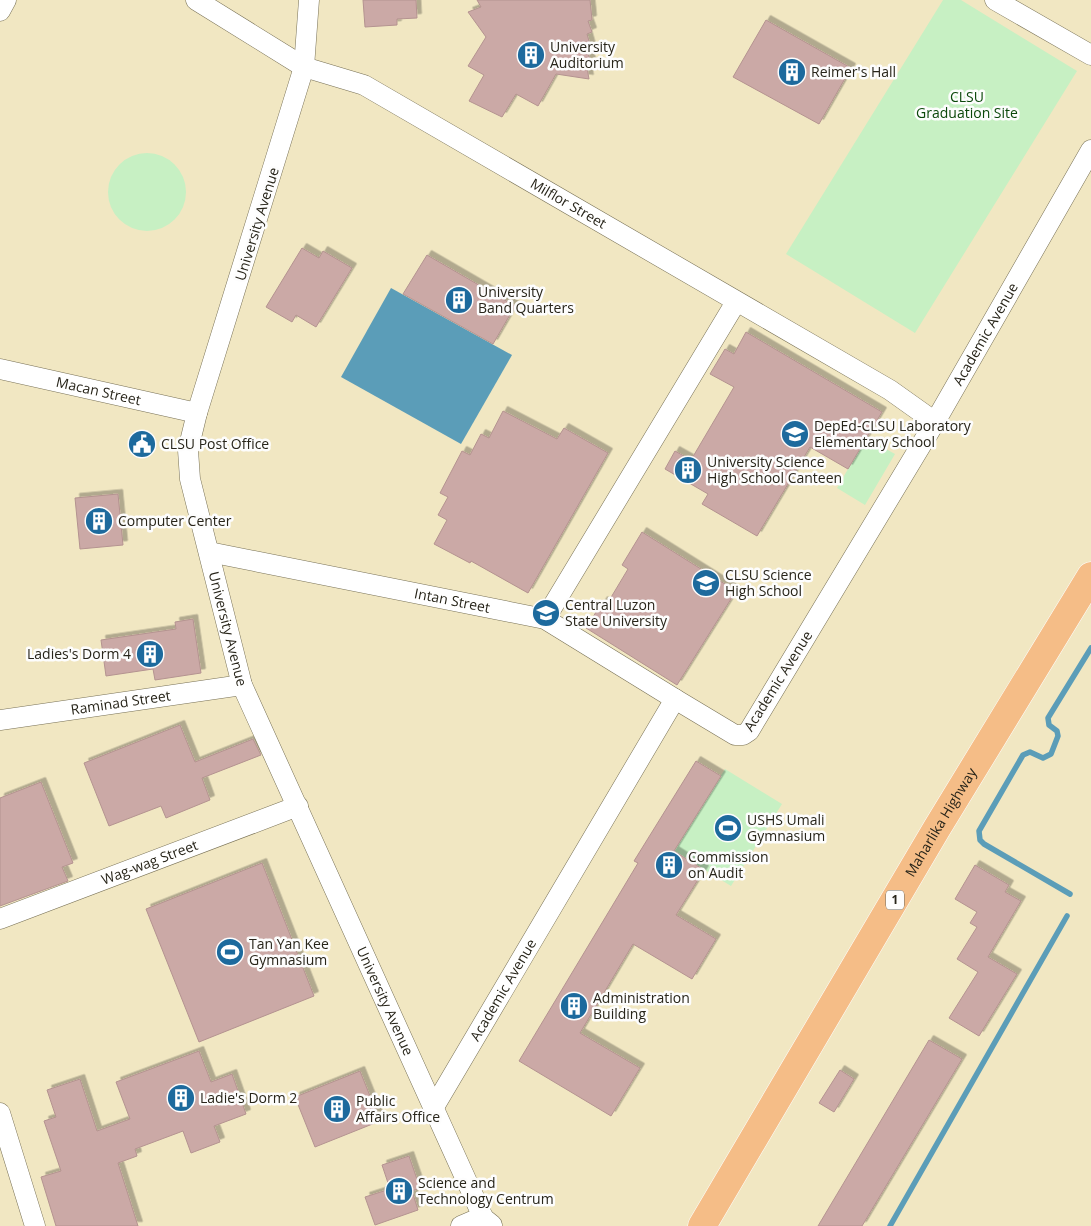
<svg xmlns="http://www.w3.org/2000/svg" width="1091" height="1226" font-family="'Open Sans',sans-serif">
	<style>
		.built { fill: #f1e7c2 }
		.green { fill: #c7f0c3 }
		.water { fill: #5b9db8 }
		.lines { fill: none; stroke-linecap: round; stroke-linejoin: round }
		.stream { stroke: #5b9db8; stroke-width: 5.5 }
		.building { fill: #cba9a6; stroke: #b49390; filter: url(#shadow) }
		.street-casing { stroke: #787156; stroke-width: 21 }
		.highway-casing { stroke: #fff; stroke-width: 29 }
		.street { stroke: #fff; stroke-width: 20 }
		.highway { stroke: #f5bd87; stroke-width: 28 }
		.labels { text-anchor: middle; stroke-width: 5; stroke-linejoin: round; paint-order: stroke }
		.shield { fill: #fdfdfd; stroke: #68665e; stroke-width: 1 }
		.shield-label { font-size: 12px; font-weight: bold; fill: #28251a }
		.poi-label { font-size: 14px; fill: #28251a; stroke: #fdfdfd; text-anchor: start }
		.park-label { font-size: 14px; fill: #0b480a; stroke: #fdfdfd }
		.street-label { font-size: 14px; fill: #28251a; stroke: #fdfdfd }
	</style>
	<defs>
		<filter id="shadow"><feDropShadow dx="4.5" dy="-4.5" stdDeviation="0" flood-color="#0004"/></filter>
	</defs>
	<rect width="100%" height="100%" fill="#f8f1d3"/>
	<!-- built -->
	<path class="built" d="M0,0h1091v1226h-1091z"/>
	<!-- green -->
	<path class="green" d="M943,0h18l116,71 -162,262 -129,-79z
		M108 192a39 39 0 1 1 78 0a39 39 0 1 1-78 0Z
		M866,438l29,16 -30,51 -28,-17z
		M725,769l57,35 -51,82 -57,-35z"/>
	<!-- water -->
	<path class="water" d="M391,288l121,67 -51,89 -120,-67z"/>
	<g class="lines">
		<!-- stream -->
		<path class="stream" d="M1070,894l-86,-50 -4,-4 -1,-9 44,-76 7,-3 13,6 8,-4 7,-18 -1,-5 -8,-6 -1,-7 43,-70
			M890,1226l177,-310"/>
	</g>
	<!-- building -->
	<path class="building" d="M363,0h53l1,18 -20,1v6l-32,2z
		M477,0h113l2,20 -4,1 4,11 -5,2 4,14h-5l5,14h-5l3,17 -33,-5 -18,32 -22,-12 -14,23 -33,-16 15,-26 -16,-9 18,-29 -18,-25 13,-5z
		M766,20l85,48 -32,56 -86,-47z
		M302,248l17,10 4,-7 29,17 -36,59 -20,-12 -4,7 -26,-15z
		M427,255l88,51 -22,38 -90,-50z
		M746,332l136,80 -34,57 -38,-22 -53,89 -55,-32 6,-10 -43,-25 10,-18 16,9 43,-73 -24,-13 15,-25 9,5z
		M503,411l54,28 7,-11 44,25 -80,140 -57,-32 -1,2 -36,-19 13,-24 -9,-5 10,-18 -8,-4 22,-42 8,4 11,-21 8,4z
		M118,494l5,51 -43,4 -5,-51z
		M642,532l94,59 -59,94 -91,-57 17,-27 4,3 21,-35 -6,-4z
		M193,619l8,54 -46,7 -2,-11 -47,7 -5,-36 75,-11 -1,-7z
		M180,725l15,37 58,-23 8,16 -59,23 8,22 -44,18 -5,-12 -52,20 -25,-63z
		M696,761l25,15 -47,75 30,19 -28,45 40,24 -24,40 -59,-35 -53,89 60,35 -29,48 -92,-55 119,-198 -4,-2z
		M41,782l32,81 -11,4 6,14 -68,25v-108z
		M262,863l52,133 -115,46 -53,-133z
		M975,865l34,20 -4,7 16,9 -33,56 29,17 -38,62 -30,-18 29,-46 -21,-13 20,-32 -7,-4 7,-11 -22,-13z
		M929,1040l33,19 -100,167h-44z
		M199,1051l12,31 21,-8 14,40 -32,12 6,16 -29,11 -8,-22 -48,18 2,7 -19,7 20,63h-82l-15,-49 20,-6 -17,-50 12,-4 -9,-27 33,-11 17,52 33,-12 -14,-37z
		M840,1070l14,9 -20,33 -15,-9z
		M360,1071l20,50 -65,26 -20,-50z
		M409,1156l11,32 -8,3 6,19 -43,15 -10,-28 25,-8 -8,-24z"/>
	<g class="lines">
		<defs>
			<g id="street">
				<path id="s1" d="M196,0l108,67 60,18 526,305 45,32"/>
				<path id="s2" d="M309,0l-5,67 -107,346 -9,37 2,29 52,206 245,541"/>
				<path d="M995,0l96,55"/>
				<path d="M0,11l6,-11"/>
				<path id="s3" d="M0,369l197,44"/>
				<path id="s4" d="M209,552l336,67 130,80"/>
				<path d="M545,619l191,-317"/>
				<path id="s5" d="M0,720l242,-35"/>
				<path id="s6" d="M0,919l298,-113"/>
				<path id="s7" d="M434,1107l241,-408 60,36h8l6,-4 186,-309 156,-272"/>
				<path d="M0,1113l35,113"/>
				<path d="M461,1226l21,-9 10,8"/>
			</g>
			<g id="highway">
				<path id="s8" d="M702,1226l235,-398 154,-252"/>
			</g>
		</defs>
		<!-- street casing -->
		<use href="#street" class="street-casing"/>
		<!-- highway casing -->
		<use href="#highway" class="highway-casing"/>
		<!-- street -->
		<use href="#street" class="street"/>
		<!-- highway -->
		<use href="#highway" class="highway"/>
	</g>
	<!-- icons -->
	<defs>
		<symbol id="building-disc" viewBox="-11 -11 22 22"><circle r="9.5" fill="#1d6a9d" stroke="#fdfdfd"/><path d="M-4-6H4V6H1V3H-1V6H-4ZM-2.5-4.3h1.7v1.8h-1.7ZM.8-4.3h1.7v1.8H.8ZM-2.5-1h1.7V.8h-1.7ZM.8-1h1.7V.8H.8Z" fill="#fff"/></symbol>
		<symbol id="school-disc" viewBox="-11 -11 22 22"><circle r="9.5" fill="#1d6a9d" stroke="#fdfdfd"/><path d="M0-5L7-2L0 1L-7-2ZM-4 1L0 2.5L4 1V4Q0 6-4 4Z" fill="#fff"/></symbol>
		<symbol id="civic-disc" viewBox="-11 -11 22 22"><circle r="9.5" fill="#1d6a9d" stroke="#fdfdfd"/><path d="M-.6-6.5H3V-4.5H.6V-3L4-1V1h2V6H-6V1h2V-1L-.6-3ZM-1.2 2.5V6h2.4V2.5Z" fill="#fff"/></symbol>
		<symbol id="university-disc" viewBox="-11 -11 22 22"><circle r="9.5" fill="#1d6a9d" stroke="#fdfdfd"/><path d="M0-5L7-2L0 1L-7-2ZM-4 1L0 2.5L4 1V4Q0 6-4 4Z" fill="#fff"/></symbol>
		<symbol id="stadium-disc" viewBox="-11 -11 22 22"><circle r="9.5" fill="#1d6a9d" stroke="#fdfdfd"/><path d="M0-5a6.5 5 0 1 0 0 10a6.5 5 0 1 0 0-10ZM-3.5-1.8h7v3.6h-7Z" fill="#fff"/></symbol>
	</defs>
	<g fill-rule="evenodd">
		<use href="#building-disc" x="515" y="39" width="32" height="32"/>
		<use href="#building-disc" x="776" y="56" width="32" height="32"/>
		<use href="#building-disc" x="443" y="284" width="32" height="32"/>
		<use href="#school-disc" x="779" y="418" width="32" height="32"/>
		<use href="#civic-disc" x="126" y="428" width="32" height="32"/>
		<use href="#building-disc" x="672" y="454" width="32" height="32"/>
		<use href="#building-disc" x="83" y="505" width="32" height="32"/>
		<use href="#school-disc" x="690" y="567" width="32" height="32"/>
		<use href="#university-disc" x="530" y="597" width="32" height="32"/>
		<use href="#building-disc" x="134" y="638" width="32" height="32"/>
		<use href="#stadium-disc" x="712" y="812" width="32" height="32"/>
		<use href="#building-disc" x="653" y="849" width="32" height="32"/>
		<use href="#stadium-disc" x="214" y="936" width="32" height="32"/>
		<use href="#building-disc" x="558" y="990" width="32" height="32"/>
		<use href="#building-disc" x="165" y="1082" width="32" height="32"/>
		<use href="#building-disc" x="321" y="1093" width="32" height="32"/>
		<use href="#building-disc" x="383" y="1175" width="32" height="32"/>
	</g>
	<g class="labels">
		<!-- shield labels -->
		<rect class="shield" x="886" y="890.5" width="18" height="19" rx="4"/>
		<g class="shield-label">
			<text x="895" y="904">1</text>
		</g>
		<!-- poi labels -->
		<g class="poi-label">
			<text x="550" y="52">University<tspan x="550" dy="16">Auditorium</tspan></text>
			<text x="811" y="77">Reimer's Hall</text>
			<text x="478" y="297">University<tspan x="478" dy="16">Band Quarters</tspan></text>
			<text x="814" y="431">DepEd-CLSU Laboratory<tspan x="814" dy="16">Elementary School</tspan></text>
			<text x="161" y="449">CLSU Post Office</text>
			<text x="707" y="467">University Science<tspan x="707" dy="16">High School Canteen</tspan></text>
			<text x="118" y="526">Computer Center</text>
			<text x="725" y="580">CLSU Science<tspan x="725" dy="16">High School</tspan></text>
			<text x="565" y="610">Central Luzon<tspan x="565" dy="16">State University</tspan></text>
			<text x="131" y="659" text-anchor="end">Ladies's Dorm 4</text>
			<text x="747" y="825">USHS Umali<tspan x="747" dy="16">Gymnasium</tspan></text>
			<text x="688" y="862">Commission<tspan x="688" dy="16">on Audit</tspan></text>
			<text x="249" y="949">Tan Yan Kee<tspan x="249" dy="16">Gymnasium</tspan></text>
			<text x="593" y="1003">Administration<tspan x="593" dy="16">Building</tspan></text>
			<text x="200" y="1103">Ladie's Dorm 2</text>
			<text x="356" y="1106">Public<tspan x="356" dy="16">Affairs Office</tspan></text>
			<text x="418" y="1188">Science and<tspan x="418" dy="16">Technology Centrum</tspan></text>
		</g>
		<!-- park labels -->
		<g class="park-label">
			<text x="967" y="102">CLSU<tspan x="967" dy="16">Graduation Site</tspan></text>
		</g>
		<!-- street labels -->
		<g class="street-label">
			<text dy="5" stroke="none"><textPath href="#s1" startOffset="426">Milflor Street</textPath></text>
			<text transform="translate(257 224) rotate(-73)" y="5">University Avenue</text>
			<text dy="5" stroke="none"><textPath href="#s7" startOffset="1021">Academic Avenue</textPath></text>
			<text dy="5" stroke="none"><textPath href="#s3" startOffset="101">Macan Street</textPath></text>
			<text dy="5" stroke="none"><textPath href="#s4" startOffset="248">Intan Street</textPath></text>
			<text dy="5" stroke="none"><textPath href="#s2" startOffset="651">University Avenue</textPath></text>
			<text transform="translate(778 681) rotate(-58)" y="5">Academic Avenue</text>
			<text dy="5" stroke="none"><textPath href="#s5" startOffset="122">Raminad Street</textPath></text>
			<text dy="5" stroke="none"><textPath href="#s8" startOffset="469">Maharlika Highway</textPath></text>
			<text dy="5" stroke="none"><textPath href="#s6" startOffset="160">Wag-wag Street</textPath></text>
			<text dy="5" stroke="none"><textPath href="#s7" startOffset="136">Academic Avenue</textPath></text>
			<text dy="5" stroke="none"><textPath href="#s2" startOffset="1056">University Avenue</textPath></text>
		</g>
	</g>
</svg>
